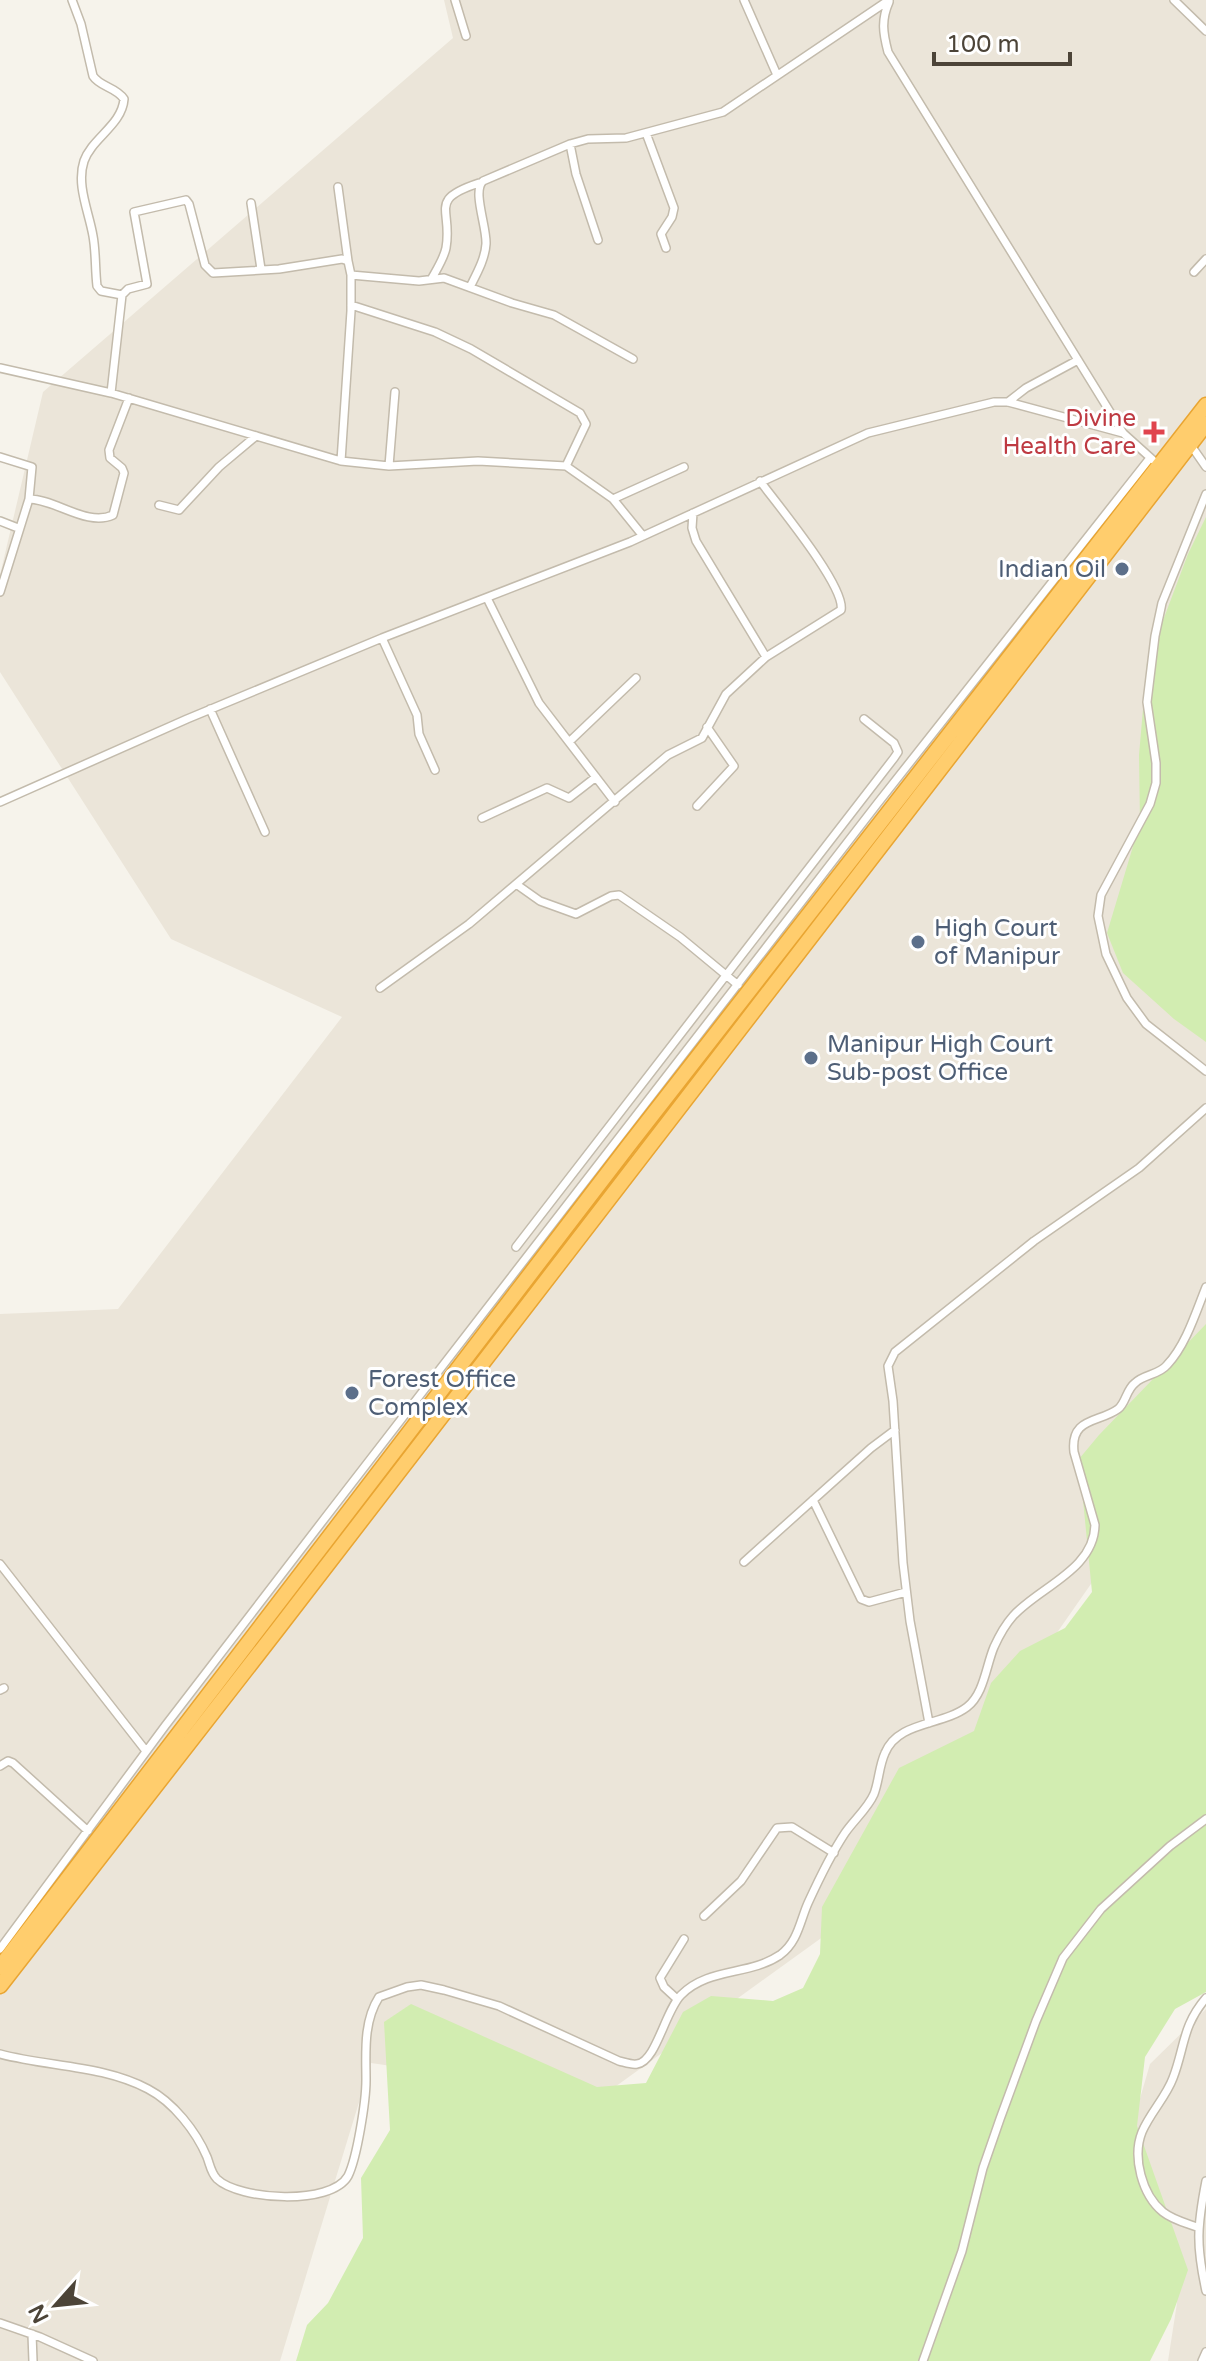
<svg xmlns="http://www.w3.org/2000/svg" width="1206" height="2361" font-family="'Varela Round',sans-serif">
	<style>
		.residential { fill: #ebe5d9 }
		.green { fill: #d2edb1 }
		.lines { fill: none; stroke-linecap: round; stroke-linejoin: round }
		.street-casing { stroke: #c3bbac; stroke-width: 10 }
		.highway-casing { stroke: #e9a532; stroke-width: 17 }
		.street { stroke: #fff; stroke-width: 7 }
		.highway { stroke: #ffcd6d; stroke-width: 14 }
		.health-dot { fill: #e0444e; stroke: #fff; stroke-width: 3 }
		.service-dot { fill: #5c6f8a; stroke: #fff; stroke-width: 3 }
		.labels { text-anchor: middle; stroke-width: 6; stroke-linejoin: round; paint-order: stroke }
		.health-label { font-size: 24px; fill: #be3a42; stroke: #fff; text-anchor: end }
		.service-label { font-size: 24px; fill: #4e5e75; stroke: #fff; text-anchor: start }
	</style>
	<rect width="100%" height="100%" fill="#f6f3eb"/>
	<!-- residential -->
	<path class="residential" d="M444,0h762v1419l-339,486 -266,192 -230,-34 -91,298h-280v-1047l118,-5 224,-292 -171,-78 -171,-267v-97l43,-183 410,-354z
		M1206,2009v352h-38l9,-58 -58,-132 31,-107z"/>
	<!-- green -->
	<path class="green" d="M1206,517v525l-32,-23 -51,-46 -16,-40 33,-110 -1,-68 8,-92 41,-109z
		M1206,1324v668l-31,17 -30,48 -8,69 51,144 -17,49 -21,42h-854l11,-36 21,-22 35,-65 -2,-60 29,-48 -6,-108 27,-18 186,83 49,-4 37,-71 28,-16 62,5 30,-13 17,-34 2,-47 77,-139 75,-37 17,-48 29,-32 45,-23 27,-36 -13,-133 20,-24z"/>
	<g class="lines">
		<defs>
			<path id="street" d="M72,0l9,24 12,52c7,11 23,11 31,23 -2,26 -32,39 -40,62 -8,24 5,51 9,75 3,16 2,33 4,50l4,5 21,4
				M455,0l11,36
				M744,0l33,75
				M1174,0l32,31
				M889,2c-8,18 -6,31 -1,50l235,381 30,27
				M646,133l28,75 -2,9 -11,17 5,14
				M570,144l6,30 22,66
				M338,187l10,74
				M251,203l10,66
				M1194,272l12,-13
				M351,275l68,6 25,-3 68,25 42,12 79,44
				M432,278c5,-9 12,-20 14,-30 7,-39 -19,-48 33,-65
				M470,287c7,-14 15,-28 16,-43 1,-17 -14,-53 -3,-63l87,-37 18,-5 38,-1 97,-26 166,-112
				M351,305l84,27 36,17 109,64 6,11 -20,42
				M0,368l111,25 230,68 48,5 89,-5 88,5 47,33 30,37
				M111,393l11,-98 6,-6 19,-5 -13,-72 52,-12 3,4 16,61 8,8 66,-4 63,-10 6,2 3,14v36l-10,150
				M1008,402l18,-14 52,-28
				M1190,444l16,23
				M0,457l32,10 -3,32
				M389,466l6,-74
				M1206,494l-44,109 -7,33 -8,66 9,61v20l-6,21 -49,91 -3,21 8,38 21,44 19,26 60,47
				M613,499l71,-32
				M159,505l20,5 40,-43 37,-31
				M693,513l-1,15 4,13 70,116
				M0,521l18,7
				M0,592l29,-93c26,0 58,28 84,16l11,-42 -2,-5 -12,-10 -1,-8 20,-52
				M487,598l52,105 76,99
				M382,638l35,77 2,19 16,36
				M210,709l55,123
				M569,742l67,-64
				M0,802l187,-83 195,-81 248,-96 238,-109 126,-31h14l115,31
				M697,806l37,-40 -27,-39
				M482,818l65,-30 22,10 27,-21
				M516,884l24,17 36,13 35,-18 8,-1 61,42 58,48
				M380,988l89,-64 199,-169 34,-17 24,-44 40,-37 75,-47c5,-23 -64,-106 -81,-129
				M516,1247l378,-489 4,-6 -4,-9 -30,-24
				M813,1500l48,99 8,3 37,-10
				M744,1562l127,-114 24,-18
				M0,1564l146,187
				M0,1690l4,-2
				M929,1723l-19,-102 -7,-58 -10,-162 -5,-35 7,-14 139,-111 105,-73 67,-60
				M0,1766l8,-5 5,2 75,68
				M704,1916l37,-35 36,-53 15,-1 42,26
				M0,1949l165,-223 163,-212 549,-710 273,-346
				M677,1999l-13,-12 -4,-9 24,-39
				M0,2054c49,13 102,11 148,35 25,13 48,42 59,68 3,8 4,16 10,22 22,21 114,27 131,-3 9,-18 18,-75 18,-96 0,-27 -3,-58 13,-83l28,-10 14,-2 23,5 55,16 120,55c5,1 12,4 18,3 19,-2 28,-53 44,-69 28,-28 68,-19 99,-40 18,-13 20,-34 28,-52 11,-24 23,-49 37,-70 9,-13 23,-25 29,-39 5,-13 5,-28 11,-41 13,-32 57,-27 82,-46 17,-13 19,-41 27,-60 5,-11 11,-22 19,-31 26,-29 81,-46 82,-91l-21,-73c-4,-35 25,-29 44,-43 8,-6 8,-19 17,-26 9,-9 24,-8 32,-18 19,-20 29,-53 39,-78
				M1206,2181c-9,46 -10,64 0,110
				M1197,2227c-11,-4 -24,-7 -34,-15 -21,-17 -31,-55 -21,-80 8,-19 24,-35 31,-54 12,-31 9,-52 33,-80
				M0,2323l40,14 53,24
				M32,2334l1,27
				M923,2361l39,-110 21,-83 17,-49 36,-98 27,-63 38,-49 69,-63 36,-27
				M1202,2361l4,-9"/>
			<path id="highway" d="M0,1967l629,-822 577,-740
				M0,1986l277,-356 929,-1206"/>
		</defs>
		<!-- street casing -->
		<use href="#street" class="street-casing"/>
		<!-- highway casing -->
		<use href="#highway" class="highway-casing"/>
		<!-- street -->
		<use href="#street" class="street"/>
		<!-- highway -->
		<use href="#highway" class="highway"/>
	</g>
	<!-- markers -->
	<path class="health-dot" d="M1150 420h8v8h8v8h-8v8h-8v-8h-8v-8h8z"/>
	<g class="service-dot">
		<circle cx="1122" cy="569" r="8"/>
		<circle cx="918" cy="942" r="8"/>
		<circle cx="811" cy="1058" r="8"/>
		<circle cx="352" cy="1393" r="8"/>
	</g>
	<g class="labels">
		<!-- health labels -->
		<g class="health-label">
			<text x="1136" y="426">Divine<tspan x="1136" dy="28">Health Care</tspan></text>
		</g>
		<!-- service labels -->
		<g class="service-label">
			<text x="1106" y="577" text-anchor="end">Indian Oil</text>
			<text x="934" y="936">High Court<tspan x="934" dy="28">of Manipur</tspan></text>
			<text x="827" y="1052">Manipur High Court<tspan x="827" dy="28">Sub-post Office</tspan></text>
			<text x="368" y="1387">Forest Office<tspan x="368" dy="28">Complex</tspan></text>
		</g>
	</g>
	<!-- north arrow -->
	<g transform="translate(56 2305) rotate(243)" stroke="#ffffff" stroke-width="6" paint-order="stroke">
	<path d="M0-6L14 30L0 20L-14 30Z" fill="#4c4438"/>
	<text y="-12" font-size="22" font-weight="bold" text-anchor="middle" fill="#4c4438">N</text>
	</g>
	<!-- scale -->
	<path d="M934 52v12h136v-12" fill="none" stroke="#4c4438" stroke-width="4"/>
	<text x="946" y="52" font-size="24" fill="#4c4438" stroke="#ffffff" stroke-width="6" paint-order="stroke">100 m</text>
</svg>
